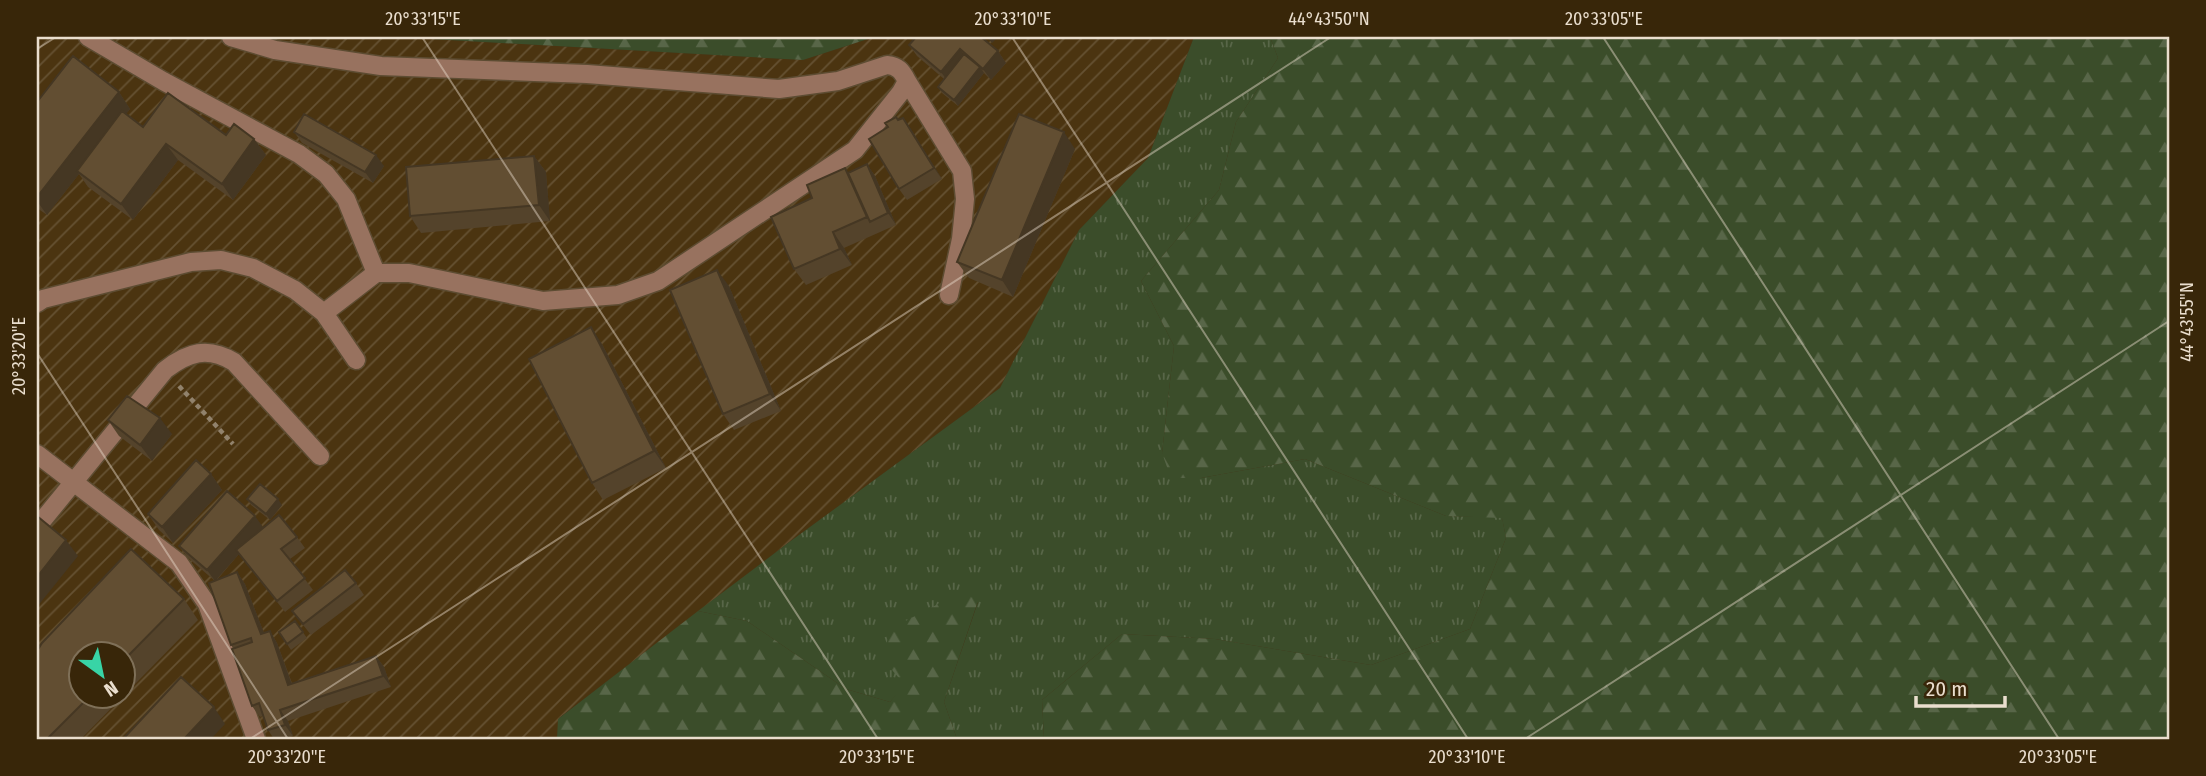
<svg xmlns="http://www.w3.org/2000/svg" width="2206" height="776" font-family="'Fira Sans Condensed',sans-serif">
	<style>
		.industrial { fill: url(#industrial-furrows); fill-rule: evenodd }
		.grass { fill: url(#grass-tufts) }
		.forest { fill: url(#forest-firs) }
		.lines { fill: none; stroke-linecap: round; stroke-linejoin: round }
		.minor-casing { stroke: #5d4c32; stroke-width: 21 }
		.path { stroke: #91826c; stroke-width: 4.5; stroke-dasharray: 5 3.5; stroke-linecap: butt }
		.minor { stroke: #98725f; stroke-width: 18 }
		.wall { fill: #54432b; fill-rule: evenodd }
		.shaded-wall { fill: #453723 }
		.building { fill: #624e32; stroke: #453723; stroke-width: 2 }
		.ticks { fill: none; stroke: #eadece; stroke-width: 2; stroke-opacity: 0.45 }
		.neatline { fill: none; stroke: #eadece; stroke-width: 2.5 }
		.ticks-label { font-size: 18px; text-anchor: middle; fill: #eadece }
	</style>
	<defs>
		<pattern id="industrial-furrows" width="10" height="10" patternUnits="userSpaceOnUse" patternTransform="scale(1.75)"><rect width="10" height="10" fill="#4b3410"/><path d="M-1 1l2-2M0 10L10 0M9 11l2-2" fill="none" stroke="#655132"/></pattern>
		<pattern id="grass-tufts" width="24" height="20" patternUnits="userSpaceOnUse" patternTransform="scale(1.75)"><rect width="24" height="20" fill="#3b4d2a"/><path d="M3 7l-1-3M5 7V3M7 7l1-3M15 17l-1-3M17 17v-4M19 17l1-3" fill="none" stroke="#586648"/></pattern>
		<pattern id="forest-firs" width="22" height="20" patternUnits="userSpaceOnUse" patternTransform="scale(1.75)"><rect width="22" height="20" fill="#3b4d2a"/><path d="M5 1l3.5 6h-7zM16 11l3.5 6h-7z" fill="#586648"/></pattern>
	</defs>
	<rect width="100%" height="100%" fill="#423014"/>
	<!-- industrial -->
	<path class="industrial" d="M37,37h359l407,23 71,-23h320l-46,121 -69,72 -79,158 -212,155 -229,175 -2,21h-520zM80,654h42v42h-42z"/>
	<!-- grass -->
	<path class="grass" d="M1194,37h76l8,21 -42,64 -17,68 -78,91 33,65 -12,107 39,25 104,-19 141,57 56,1 4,21 -36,91 -99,36 -156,-26 -93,-5 -80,66 2,39h-87l-13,-37 34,-100 -88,100 -44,-13 -99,-68 -49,-10 90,-68 212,-155 79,-158 69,-72z"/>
	<!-- forest -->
	<path class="forest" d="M396,37h478l-71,23z
		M1270,37h899v702h-1125l-2,-39 80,-66 93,5 156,26 99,-36 36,-91 -4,-20 -56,-2 -141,-57 -104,19h-30l-9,-25 12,-107 -33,-65 78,-91 17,-68 42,-64z
		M965,590l13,11 -34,101 13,37h-400l1,-20 140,-108 49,10 99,68 44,13 14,-18 -23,-27 11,-29z"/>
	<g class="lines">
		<defs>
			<path id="minor" d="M88,37l75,44 136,73 27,20 20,25 30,74
				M231,37l44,13 106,16 206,8 192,15 59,-8 49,-16c11,1 15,6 20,16l-6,11 -46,58 -197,131 -40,14 -75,6 -134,-28h-33l-52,40
				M907,81l55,90 3,28 -4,40 -12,56
				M37,303l6,-4 148,-37 30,-2 32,8 42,22 29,23 32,47
				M37,454l142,109 28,41 49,135
				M37,527l128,-157c23,-18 43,-24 69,-8l86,94"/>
		</defs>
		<!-- minor casing -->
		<use href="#minor" class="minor-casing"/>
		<!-- path -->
		<path class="path" d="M179,386l54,58"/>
		<!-- minor -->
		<use href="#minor" class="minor"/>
	</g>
	<!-- wall -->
	<path class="wall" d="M909,45l89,6 8,12 -15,17 -7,-7 -26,33 -16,-13 -4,-6 6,-8 -27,-23z
		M119,92l11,17 -4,5 17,13 83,8 28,4 12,16 -33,45 -55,-40 -45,60 -45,-33 -9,-13 -32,41 -10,-7v-106z
		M903,118l39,61 -35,21 -8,-11 -1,-69z
		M294,132l90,34 -11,17 -71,-40z
		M1075,149l-62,148 -44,-19 -12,-16z
		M534,156l12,16 4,49 -129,12 -11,-17z
		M867,164l8,12 21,49 -52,23 8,17 -46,20 -12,-16 54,-96z
		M729,286l52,125 -47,19 -11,-16z
		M602,344l64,124 -63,32 -11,-17z
		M108,420l64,14 -20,27 -33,-25z
		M211,474l11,16 -49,53 -14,-13 -11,-16z
		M247,499l35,6 -12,15 -19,-15z
		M263,527l-2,3 36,7 8,11 -15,11 23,31 -28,22 -46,-58 -23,27 21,-9 8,12 19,49 6,-2 7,12 15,40 84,-27 8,11 7,20 -103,34 5,15 -9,3h-10l-6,-9 -5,-14 -3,1 -8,-11 -18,-58 -3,-3 -16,-64 -28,-24 -8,-11z
		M131,549l53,50 14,21 -117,119h-44v-88l5,-8zM80,654h42v42h-42z
		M356,583l8,12 -53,40 -19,-24z
		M295,621l12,17 -16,12 -12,-18z"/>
	<!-- shaded-wall -->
	<path class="shaded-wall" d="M987,37h11l-6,6z
		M960,49l8,11 -19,23 -8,-11z
		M998,51l8,12 -15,17 -8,-11z
		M980,67l4,6 -26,33 -4,-6z
		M119,92l11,17 -50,64 -3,-2 2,3 -32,41 -10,-14v-4z
		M903,118l8,11 31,50 -8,-11z
		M1064,132l11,17 -62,148 -11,-17z
		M254,139l12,16 -33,45 -11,-16z
		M166,144l12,16 -45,60 -12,-16z
		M376,155l8,11 -11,17 -8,-11z
		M534,156l12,16 4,49 -11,-16z
		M867,164l8,12 21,49 -8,-12z
		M833,232l11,16 8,17 -12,-16z
		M717,270l12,16 52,125 -11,-17z
		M591,327l11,17 64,124 -12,-17z
		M160,418l12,16 -20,27 -12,-16z
		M211,474l11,16 -49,53 -11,-16z
		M278,499l4,6 -12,15 -4,-6z
		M255,516l8,11 -48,54 -8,-11z
		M66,540l12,16 -41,51v-30z
		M237,572l8,12 24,62 -8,-12z
		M270,631l7,12 19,53 -8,-11z
		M376,656l8,11 7,20 -8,-11z
		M214,707l11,17 -14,15h-27z
		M280,710l8,11 5,15 -8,-11z"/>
	<!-- building -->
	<path class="building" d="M916,37h65l17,14 -15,18 -23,-20 -19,23 -32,-27z
		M964,54l16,13 -26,33 -16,-13z
		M73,56l46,36 -82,105v-95z
		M168,93l58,42 8,-11 20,15 -32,45 -56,-40 -45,60 -44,-33 45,-60 21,16z
		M304,114l72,41 -11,17 -71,-40z
		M1019,114l45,18 -62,148 -45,-18z
		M896,117l2,3 5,-2 31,50 -35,21 -30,-50 19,-12 -3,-4z
		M534,156l5,49 -129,11 -4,-49z
		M867,164l21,49 -18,9 -22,-49z
		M845,168l22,49 -34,15 7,17 -46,20 -23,-52 41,-19 -5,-13z
		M717,270l53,124 -47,20 -53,-124z
		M591,327l63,124 -62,32 -63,-124z
		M127,396l33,22 -20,27 -32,-25z
		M196,460l15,14 -49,53 -14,-13z
		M260,484l18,15 -12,15 -19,-15z
		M227,491l28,25 -48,54 -28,-24z
		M279,515l18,22 -16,12 24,29 -28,23 -41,-51z
		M37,516l29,24 -29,37z
		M131,549l53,50 -62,63v-8h-42v42h10l-43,43h-10v-88l5,-8z
		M345,570l11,13 -53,41 -11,-13z
		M237,572l24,62 9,-3 18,54 88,-29 7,20 -103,34 5,15 -17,5 -9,-27 -7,3 -20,-57 20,-7 -1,-4 -20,7 -22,-62z
		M295,621l8,11 -16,12 -8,-12z
		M181,677l33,30 -30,32h-61z"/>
	<!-- ticks -->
	<path class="ticks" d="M422,37l456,702M1012,37l456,702M1603,37l456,702M37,49l19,-12M37,353l251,386M250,739l1081,-702M1525,739l644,-418"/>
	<!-- border -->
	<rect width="2206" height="776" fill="none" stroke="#382609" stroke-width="77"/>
	<!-- north arrow -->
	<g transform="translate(102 675) rotate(147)"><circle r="33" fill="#382609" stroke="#7f7058" stroke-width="2"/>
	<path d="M0-5L12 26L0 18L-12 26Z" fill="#38d4a6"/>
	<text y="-10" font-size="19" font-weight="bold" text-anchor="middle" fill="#eadece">N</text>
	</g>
	<!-- scale -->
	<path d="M1916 696v10h89v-10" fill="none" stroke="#eadece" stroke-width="3.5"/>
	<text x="1926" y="696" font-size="21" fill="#eadece" stroke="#382609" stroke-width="5" paint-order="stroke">20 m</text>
	<rect x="38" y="38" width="2130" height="700" class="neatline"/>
	<g class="ticks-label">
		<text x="423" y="25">20°33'15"E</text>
		<text x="1013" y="25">20°33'10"E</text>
		<text x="1329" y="25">44°43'50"N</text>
		<text x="1604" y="25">20°33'05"E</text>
		<text transform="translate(2187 322) rotate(-90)" y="6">44°43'55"N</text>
		<text transform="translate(19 356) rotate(-90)" y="6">20°33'20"E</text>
		<text x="287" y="763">20°33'20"E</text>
		<text x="877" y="763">20°33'15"E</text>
		<text x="1467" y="763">20°33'10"E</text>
		<text x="2058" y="763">20°33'05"E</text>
	</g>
</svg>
